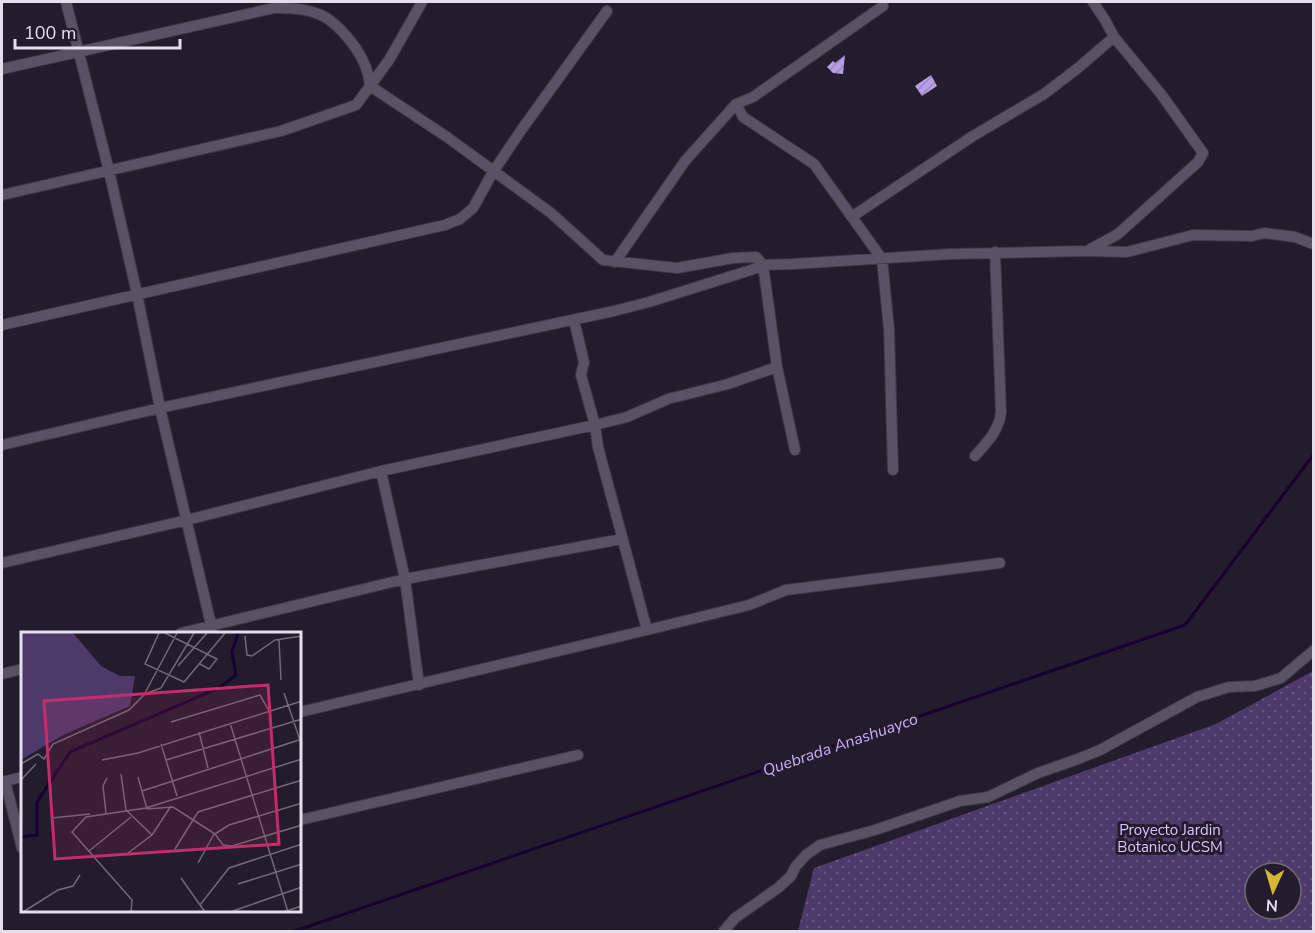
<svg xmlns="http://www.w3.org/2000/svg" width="1315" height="933" font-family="'Nunito Sans',sans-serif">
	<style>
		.garden { fill: url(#garden-dots); fill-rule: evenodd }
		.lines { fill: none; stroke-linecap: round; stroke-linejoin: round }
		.stream { stroke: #18012e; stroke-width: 3 }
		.building { fill: url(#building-hatch) }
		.minor-casing { stroke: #3c3743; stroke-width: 12 }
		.minor { stroke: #585264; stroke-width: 10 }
		.labels { text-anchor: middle; stroke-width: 6; stroke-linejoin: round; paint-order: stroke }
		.park-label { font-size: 15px; fill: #dac3fe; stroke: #221c2c }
		.water-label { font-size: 16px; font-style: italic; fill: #ccaefb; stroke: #221c2c }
		.inset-river { fill: none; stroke: #18012e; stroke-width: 3 }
		.inset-road { fill: none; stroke: #706a78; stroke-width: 1.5 }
		.view { fill: #c52c69; fill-opacity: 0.15; stroke: #c52c69; stroke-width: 3 }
		.inset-edge { fill: none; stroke: #e4e0eb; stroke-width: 3 }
	</style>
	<defs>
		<pattern id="garden-dots" width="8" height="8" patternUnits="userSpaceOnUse" patternTransform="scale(1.5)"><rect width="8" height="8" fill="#4e3a6a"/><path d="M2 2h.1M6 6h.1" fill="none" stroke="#67567f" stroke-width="1.8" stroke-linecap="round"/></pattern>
		<pattern id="building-hatch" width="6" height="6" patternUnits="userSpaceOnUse" patternTransform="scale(1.5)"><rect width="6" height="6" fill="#ba9de7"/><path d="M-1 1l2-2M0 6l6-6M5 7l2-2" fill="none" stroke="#9c86bf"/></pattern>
	</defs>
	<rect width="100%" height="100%" fill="#221c2c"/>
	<!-- garden -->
	<path class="garden" d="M1313,671v260h-515l16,-63 402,-144zM1255,873h36v36h-36z"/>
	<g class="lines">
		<!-- stream -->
		<path class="stream" d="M292,932l893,-307 129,-171"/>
	</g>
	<!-- building -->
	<path class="building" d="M845,55l-2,19 -10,-1 -6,-6 6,-6 2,2z
		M931,75l6,11 -15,10 -7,-10z"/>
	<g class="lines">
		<defs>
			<path id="minor" d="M66,2l43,169 28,123 23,114 53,225
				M2,69l272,-61c40,-1 57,6 81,39 9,13 14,24 15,39
				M370,86l19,-26 33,-58
				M736,104l7,13 71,47 68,95 7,70 4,141
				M2,195l279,-64 75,-26 14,-19 77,51 104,76 52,47 74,8 56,-10 23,-1 7,8 14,102 18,83
				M853,216l120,-80 71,-42 34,-26 36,-31
				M1088,251l39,1 66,-17 59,1 12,-3 31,4 18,7
				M615,262l70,-101 51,-57 17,-7 130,-91
				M574,320l10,42 -3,13 14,50 3,22 49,183
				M2,325l443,-100 15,-6 13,-11 20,-36 29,-43 85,-118
				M2,445l158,-37 454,-97 35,-9 102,-32 12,-5 30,-1 158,-10 136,-3 31,-17 80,-72 5,-9 -42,-59 -47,-57 -9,-17 -12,-18
				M975,456c12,-14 24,-25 26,-44l-6,-160
				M381,471l24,108 14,106
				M2,563l185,-43 194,-49 214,-46 32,-8 41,-18 60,-15 49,-17
				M181,633l224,-54 217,-40
				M2,674l20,-5
				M300,712l347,-82 102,-25 37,-15 214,-27
				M5,781l17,67
				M2,782l20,-5
				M300,820l278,-65
				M723,932l12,-14 43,-30 13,-12 5,-10 10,-11 14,-10 55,-15 85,-29 28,-4 50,-24 40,-14 22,-9 97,-53 32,-10 26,-1 26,-8 33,-28"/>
		</defs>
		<!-- minor casing -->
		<use href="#minor" class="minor-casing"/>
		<!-- minor -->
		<use href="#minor" class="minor"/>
	</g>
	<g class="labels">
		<!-- park labels -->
		<g class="park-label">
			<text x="1170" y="835">Proyecto Jardin<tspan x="1170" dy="17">Botanico UCSM</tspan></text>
		</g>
		<!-- water labels -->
		<g class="water-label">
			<text transform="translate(840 744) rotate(-19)" y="6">Quebrada Anashuayco</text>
		</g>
	</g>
	<!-- overview -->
	<g transform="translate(21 632)">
		<rect width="280" height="280" fill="#221c2c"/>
		<path d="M0,1h52l28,33 19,10h15l-5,30 -67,29 -42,25z" fill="#4e3a6a"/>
		<path class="inset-river" d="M0,205l16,-2v-33l33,-50 149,-64 17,-13 -4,-23 6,-19"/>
		<path class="inset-road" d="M138,1l-14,31 39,18 41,-49M144,1l52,26 -8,10 -9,-5M224,4l2,19 5,1 23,-16 27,-4M258,8l2,40M157,34l29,-33M124,61l32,-60M263,61l18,53M150,90l89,-27 9,16M209,91l58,189M178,100l9,36M140,112l16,52M81,128l36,-7 164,-52M145,128l136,-41M0,132l17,-10 6,5 9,-15 76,-34 16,-16 16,-6 33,-55M100,142l5,36 26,25M117,145l9,32 26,-2 42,27 14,-9 73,-22M0,148l15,-16M121,159l160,-52M85,181l-3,-27 4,-8M31,186l38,-4M194,202l8,11 9,1 70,-21M154,217l23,-37 104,-32M68,219l42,-34M107,221l24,-18 19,-29M177,231l16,-29M160,246l24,34M217,252l64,-20M179,273l29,-37 73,-24M2,280l35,-22 15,-4 7,-11M110,280l1,-12 -60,-68 14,-15 60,-9 156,-49M209,280l72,-25M262,280l19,-6"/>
		<path class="view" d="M247,53l11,159 -224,15 -11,-158z"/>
		<rect width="280" height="280" class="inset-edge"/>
	</g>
	<!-- border -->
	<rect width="1315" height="933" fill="none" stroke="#e4e0eb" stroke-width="6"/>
	<!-- north arrow -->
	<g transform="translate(1273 891) rotate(184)"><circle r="28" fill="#221c2c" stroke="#706a78" stroke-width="1.5"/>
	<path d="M0-4.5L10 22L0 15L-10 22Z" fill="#d2b635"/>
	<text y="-9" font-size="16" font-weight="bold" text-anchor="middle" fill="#e4e0eb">N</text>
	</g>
	<!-- scale -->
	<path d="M15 39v9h165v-9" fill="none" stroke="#e4e0eb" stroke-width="3"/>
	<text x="24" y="39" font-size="18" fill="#e4e0eb" stroke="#221c2c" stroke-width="4.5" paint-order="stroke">100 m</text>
</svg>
